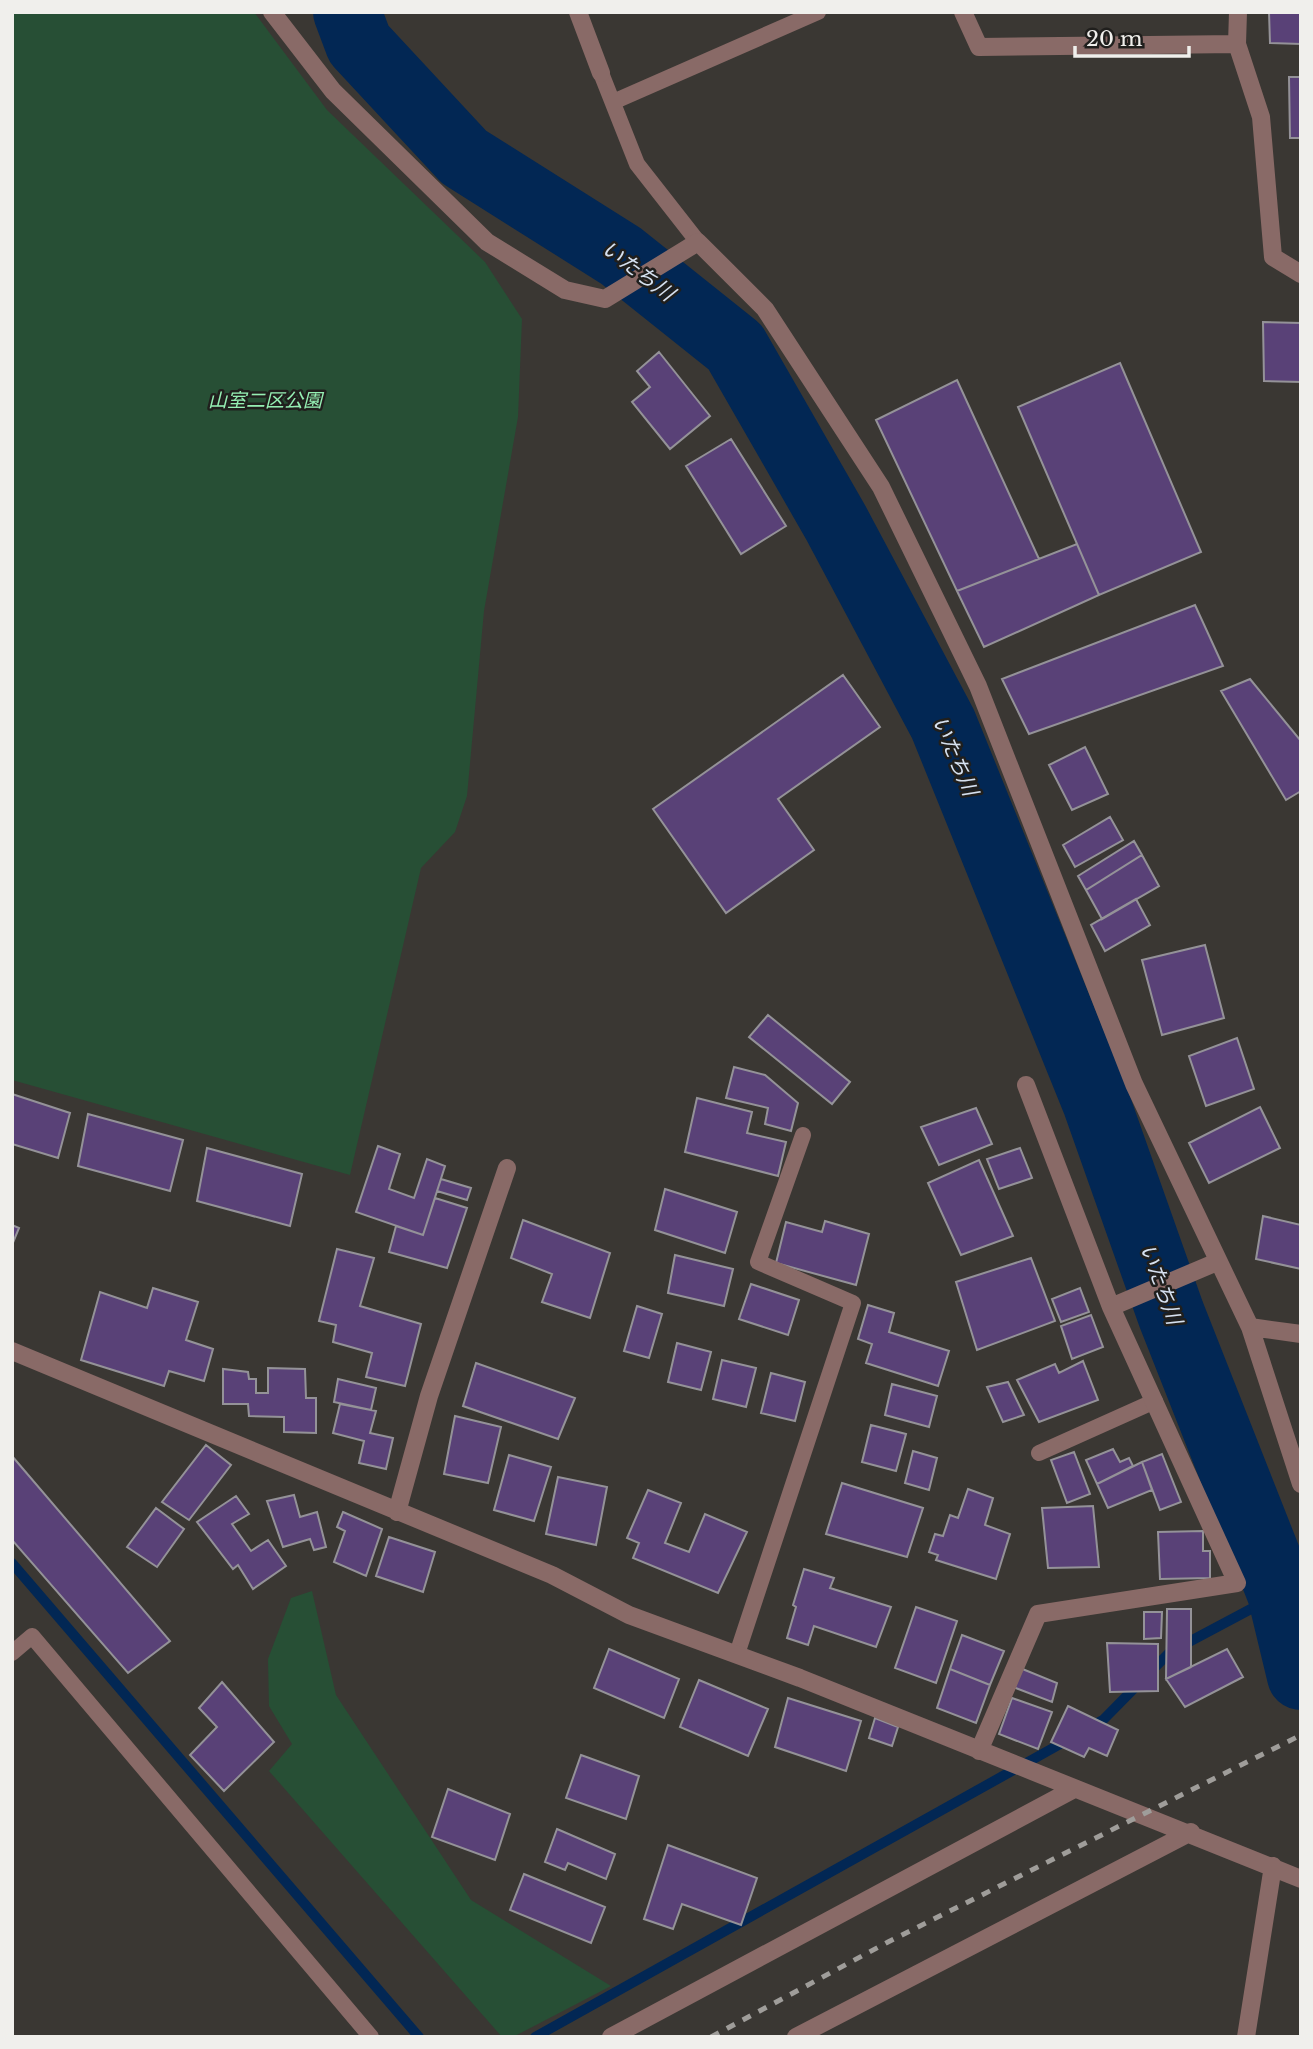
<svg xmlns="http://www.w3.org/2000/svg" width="1313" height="2049" font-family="'Libre Baskerville','Noto Sans JP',serif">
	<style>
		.green { fill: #274f35 }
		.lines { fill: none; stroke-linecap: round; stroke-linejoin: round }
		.stream { stroke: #022754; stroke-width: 10 }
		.river { stroke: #022754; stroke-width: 68 }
		.building { fill: #594177; stroke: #949298; stroke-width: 2 }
		.lane { stroke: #896a67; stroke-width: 16 }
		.street { stroke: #896a67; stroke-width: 18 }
		.rail { stroke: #9f9d9a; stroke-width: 5; stroke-dasharray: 9 9; stroke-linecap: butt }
		.labels { text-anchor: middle; stroke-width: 5; stroke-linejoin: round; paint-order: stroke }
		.park-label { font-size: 19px; font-style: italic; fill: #95efb3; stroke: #201f1d }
		.water-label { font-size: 21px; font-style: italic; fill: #d6e1f0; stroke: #201f1d }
	</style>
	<rect width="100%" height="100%" fill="#3a3733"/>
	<!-- green -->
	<path class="green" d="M12,12h242l73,98 158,152 37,57 -4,98 -34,194 -17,185 -12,36 -34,36 -71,307 -338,-95z
		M312,1591l24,104 135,205 140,86 -98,51h-11l-233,-266 23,-27 -23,-38 -1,-47 23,-61z"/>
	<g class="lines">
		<!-- stream -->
		<path class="stream" d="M12,1563l407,474
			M1088,1728l15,-8 67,-68 111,-59
			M535,2037l536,-299"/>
		<!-- river -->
		<path class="river" d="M347,12l12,32 105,113 157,99 114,91 101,176 107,201 153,378 75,212 110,279 20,83"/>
	</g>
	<!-- building -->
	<path class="building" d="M1269,12h32v32l-31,-1z
		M1289,77h12v61h-11z
		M1263,322l38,1v59l-37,-1z
		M659,352l51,64 -40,33 -38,-47 18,-15 -13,-16z
		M1120,363l81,189 -102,43 -81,-188z
		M957,380l82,179 -82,32 -81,-171z
		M731,439l55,87 -45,28 -55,-88z
		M1077,544l22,51 -115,52 -27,-56z
		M1195,605l28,61 -194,68 -27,-55z
		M843,675l37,52 -102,72 36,51 -88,63 -73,-104z
		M1250,679l51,62v50l-15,9 -65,-109z
		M1085,747l23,47 -36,16 -23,-45z
		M1110,817l13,23 -48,27 -12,-22z
		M1134,841l8,14 -56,35 -8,-14z
		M1142,855l17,31 -57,33 -16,-29z
		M1136,899l14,26 -45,26 -14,-26z
		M1205,945l19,73 -62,17 -20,-75z
		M768,1015l82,67 -18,22 -83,-67z
		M1237,1038l17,51 -48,17 -17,-50z
		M734,1067l31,8 33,28 -7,28 -26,-7 3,-16 -42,-10z
		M12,1094l58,19 -12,45 -46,-14z
		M697,1098l55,14 -5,21 39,9 -8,34 -93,-24z
		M1260,1107l20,41 -71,35 -20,-40z
		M976,1108l16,36 -53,21 -18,-38z
		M88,1114l95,26 -13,51 -92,-25z
		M378,1146l22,8 -11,35 25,9 13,-39 18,7 -22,69 -67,-23z
		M207,1148l95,26 -12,52 -93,-25z
		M1020,1148l12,30 -33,11 -12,-30z
		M979,1160l34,76 -52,19 -33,-72z
		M441,1179l30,9 -4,12 -30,-9z
		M665,1189l72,23 -12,41 -70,-23z
		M435,1198l32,10 -20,60 -58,-16 7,-26 27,9z
		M1263,1216l38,9v44l-45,-10z
		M523,1220l87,33 -20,65 -48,-16 10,-28 -41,-16z
		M825,1221l44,13 -13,51 -80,-22 10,-41 36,10z
		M12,1225l7,3 -7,17z
		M337,1249l37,9 -14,48 61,18 -16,62 -39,-9 6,-24 -39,-11 3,-17 -17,-4z
		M675,1255l58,14 -9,37 -56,-13z
		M1031,1258l24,63 -78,29 -21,-68z
		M751,1284l48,16 -11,35 -49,-16z
		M153,1288l45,14 -12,38 27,9 -9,32 -35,-10 -5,15 -83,-26 19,-68 47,16z
		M1080,1288l9,24 -28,10 -9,-23z
		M868,1305l26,8 -5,19 60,19 -11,35 -72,-23 6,-19 -14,-5z
		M637,1306l25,8 -13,44 -25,-7z
		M1091,1315l12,32 -31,12 -11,-33z
		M677,1343l34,9 -10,38 -33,-8z
		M722,1360l34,8 -10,39 -33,-8z
		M1083,1361l15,39 -59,22 -22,-42 38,-16 4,9z
		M476,1363l99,35 -17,41 -95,-33z
		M268,1368l37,1 1,29h10v35l-32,-1v-15l-35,-1 -1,-12h-25v-35l25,3 1,7h7v14h12z
		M771,1373l34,9 -10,39 -34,-8z
		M338,1379l38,9 -5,22 -37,-8z
		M1008,1382l16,33 -21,7 -16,-35z
		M892,1384l45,12 -8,31 -44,-12z
		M340,1404l36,7 -6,22 23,5 -7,31 -27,-6 5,-22 -31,-8z
		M455,1416l46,11 -13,56 -44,-9z
		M871,1425l35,9 -10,37 -34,-9z
		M206,1445l25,20 -42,55 -27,-18z
		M1113,1449l7,13 9,-4 4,8 -36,18 -11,-24z
		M913,1451l24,7 -8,32 -24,-7z
		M1074,1452l16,42 -23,9 -16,-43z
		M1162,1454l19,48 -21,8 -18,-48z
		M509,1455l42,12 -17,54 -40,-11z
		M12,1456l158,185 -42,32 -116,-133z
		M1142,1462l10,28 -44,18 -11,-24z
		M558,1477l49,10 -11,58 -50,-11z
		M842,1483l81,25 -16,49 -81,-23z
		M968,1489l25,9 -8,27 25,9 -14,45 -60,-19 2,-5 -9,-3 6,-18 8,2 7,-21 8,3z
		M648,1490l33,13 -16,40 24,9 16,-38 42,18 -29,61 -85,-35 6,-15 -12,-5z
		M294,1495l6,22 17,-5 9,35 -12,3 -4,-11 -27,8 -16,-46z
		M236,1496l13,18 -17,10 19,27 17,-11 18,26 -33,23 -15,-24 -5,4 -36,-47z
		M1093,1506l6,61 -51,1 -6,-60z
		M156,1508l28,21 -27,38 -30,-20z
		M343,1512l39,17 -16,47 -32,-14 11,-31 -8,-4z
		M1203,1531v20h7v27l-50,1 -2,-47z
		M389,1537l46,15 -12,40 -47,-16z
		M804,1569l30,9 -4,10 61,19 -15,40 -62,-21 -6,19 -21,-7 9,-31 -3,-2z
		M916,1607l41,14 -21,62 -41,-15z
		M1167,1609h24v58l-25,12z
		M1144,1612h18l-1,26 -17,1z
		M962,1635l42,16 -14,34 -40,-16z
		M1107,1643l51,1v47l-48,1z
		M609,1649l70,30 -15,39 -70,-30z
		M1227,1649l16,28 -58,30 -19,-28z
		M1020,1668l37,15 -5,19 -39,-15z
		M950,1669l40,16 -14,38 -39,-15z
		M699,1680l69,29 -20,47 -68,-29z
		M222,1682l52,60 -50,49 -34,-36 27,-28 -18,-19z
		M788,1698l73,23 -15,50 -71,-24z
		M1012,1698l40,14 -14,37 -39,-15z
		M1068,1706l50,24 -11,26 -18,-8 -5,9 -33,-15z
		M875,1718l23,9 -6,19 -23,-8z
		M581,1755l58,21 -13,43 -60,-21z
		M448,1789l62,25 -15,46 -63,-23z
		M557,1829l58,25 -9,25 -38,-16 -3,7 -20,-8z
		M668,1845l89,33 -16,47 -59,-21 -9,25 -29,-10z
		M524,1874l81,33 -14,36 -81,-33z"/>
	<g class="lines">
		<!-- lane -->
		<path class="lane" d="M601,73l36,91 61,78
			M613,102l205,-90
			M1039,1453l116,-52
			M12,1653l20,-17 339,401
			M737,1654l116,-351 -95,-41 45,-127"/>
		<!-- street -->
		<path class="street" d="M272,12l61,79 154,151 78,48 40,9 93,-57 67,67 116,178 97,199 156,398 116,243 51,157
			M578,12l23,61
			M963,12l16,35 258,-3
			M1238,12l-1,32 24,73 12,140 28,17
			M1111,1307l106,-45
			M1250,1327l51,7
			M12,1351l540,224 77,40 171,63 501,201
			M397,1512l32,-116 78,-228
			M979,1751l59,-137 199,-31 -126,-276 -85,-222
			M611,2037l463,-248
			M796,2037l395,-205
			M1246,2037l27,-171"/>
		<!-- rail -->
		<path class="rail" d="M711,2037l177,-95 413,-207"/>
	</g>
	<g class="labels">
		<!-- park labels -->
		<g class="park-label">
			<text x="265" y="407">山室二区公園</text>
		</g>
		<!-- water labels -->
		<g class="water-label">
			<text transform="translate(638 271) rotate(37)" y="7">いたち川</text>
			<text transform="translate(955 756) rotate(67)" y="7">いたち川</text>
			<text transform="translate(1161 1284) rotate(70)" y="7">いたち川</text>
		</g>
	</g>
	<!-- border -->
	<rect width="1313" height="2049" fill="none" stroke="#f0efec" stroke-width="28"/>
	<!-- scale -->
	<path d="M1075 46v10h114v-10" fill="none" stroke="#f0efec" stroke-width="3.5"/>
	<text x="1086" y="46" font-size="21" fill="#f0efec" stroke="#201f1d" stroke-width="5" paint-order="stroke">20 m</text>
</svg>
